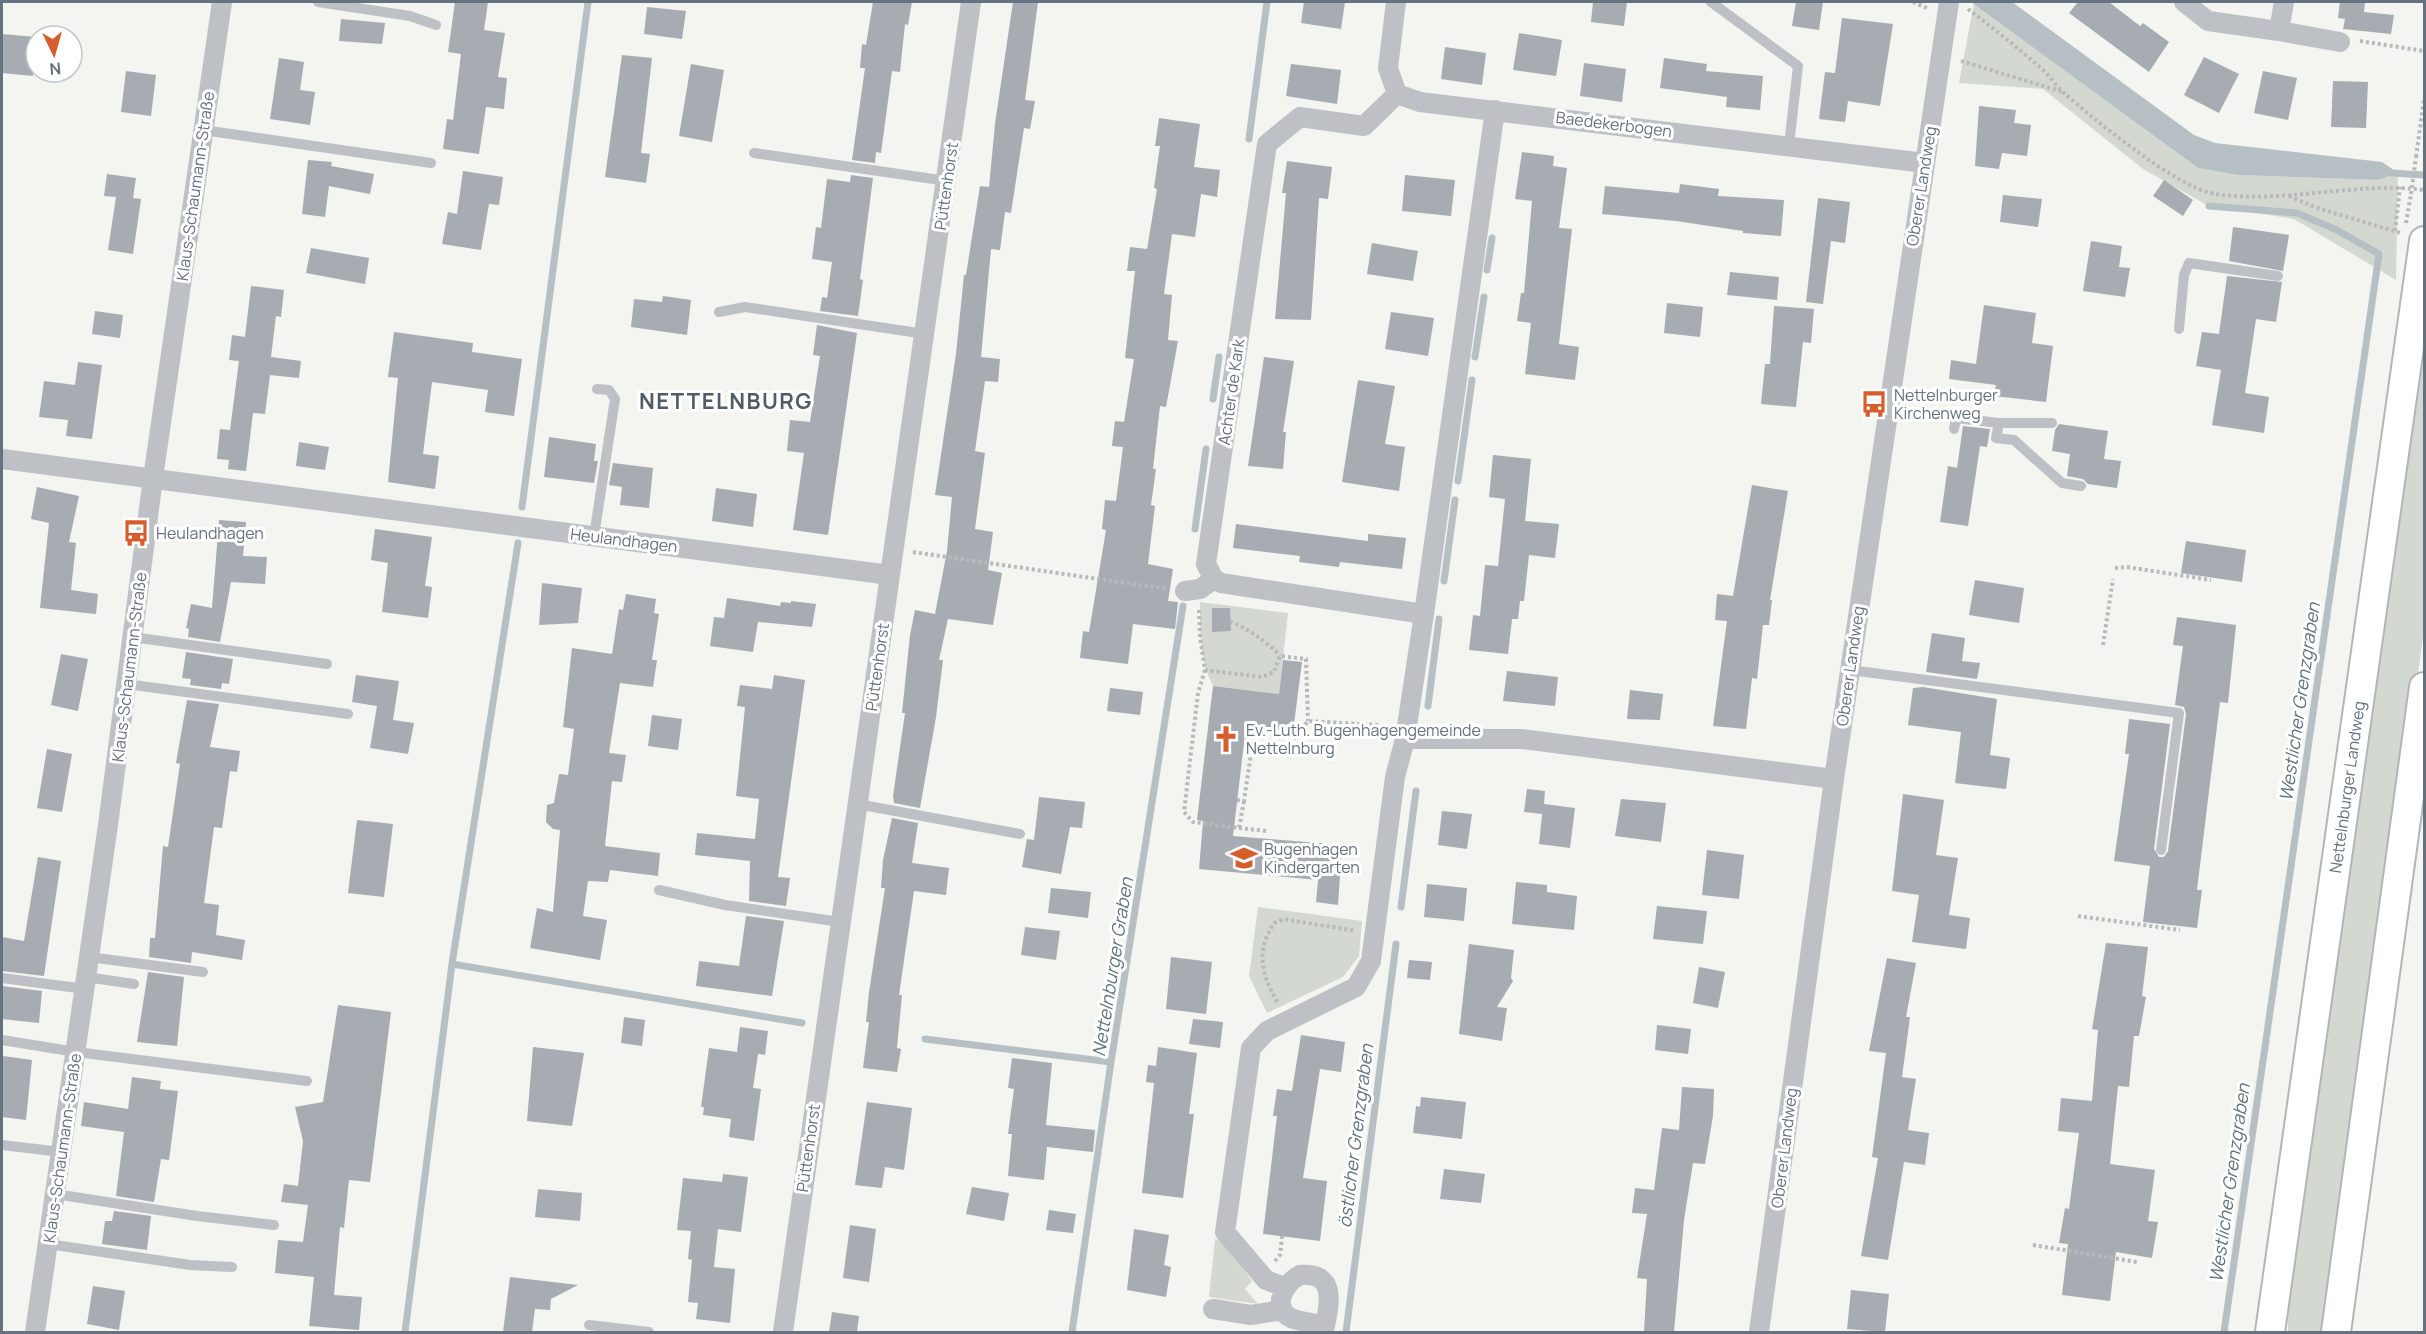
<svg xmlns="http://www.w3.org/2000/svg" width="2426" height="1334" font-family="Manrope,sans-serif">
	<style>
		.green { fill: #d3d9d0 }
		.water { fill: #b6c0c4 }
		.lines { fill: none; stroke-linecap: round; stroke-linejoin: round }
		.stream { stroke: #b6c0c4; stroke-width: 7 }
		.building { fill: #a6acb2 }
		.secondary-casing { stroke: #b2b6ba; stroke-width: 32 }
		.path { stroke: #b7b9bc; stroke-width: 4; stroke-dasharray: 3 3; stroke-linecap: butt }
		.lane { stroke: #bdc0c4; stroke-width: 10 }
		.street { stroke: #bdc0c4; stroke-width: 20 }
		.secondary { stroke: #fff; stroke-width: 28 }
		.path-bridge { stroke: #b7b9bc; stroke-width: 4; stroke-dasharray: 3 3; stroke-linecap: butt }
		.labels { text-anchor: middle; stroke-width: 6; stroke-linejoin: round; paint-order: stroke }
		.street-label { font-size: 16px; fill: #657280; stroke: #fff }
		.poi-label { font-size: 16px; fill: #657280; stroke: #fff; text-anchor: start }
		.water-label { font-size: 18px; font-style: italic; fill: #60747d; stroke: #fff }
		.district-label { font-size: 22px; font-weight: bold; letter-spacing: 1.5px; fill: #525c65; stroke: #fff }
	</style>
	<rect width="100%" height="100%" fill="#f4f4f0"/>
	<!-- green -->
	<path class="green" d="M1974,3l224,165 39,7 141,5 20,-7 -2,107 -102,-61 -87,-14 -64,-36 -100,-80 -84,-6z
		M2424,261v368l-96,703h-40v-51z
		M1200,602l88,11 -9,81 -66,-8c-14,-27 -13,-54 -13,-84z
		M1258,907l104,14 -3,35 -16,21 -76,36 -18,-37z
		M1215,1239l9,3 28,39 -7,8 13,15 -49,-7z"/>
	<!-- water -->
	<path class="water" d="M1971,2h41l182,133 21,8 167,19 16,11 -20,7 -141,-5 -39,-7z"/>
	<g class="lines">
		<!-- stream -->
		<path class="stream" d="M1249,139l18,-137
			M2391,173l33,2
			M2209,206l88,7 40,17 42,24 -155,1078
			M1487,270l5,-32
			M1475,357l9,-60
			M1213,399l6,-42
			M1458,481l14,-101
			M522,507l66,-505
			M1195,529l11,-80
			M1444,581l11,-81
			M1428,706l11,-87
			M1401,907l15,-116
			M452,964l66,-421
			M925,1039l186,23
			M405,1332l47,-368 350,59
			M1072,1332l39,-270 72,-456
			M1346,1332l50,-388"/>
	</g>
	<!-- building -->
	<path class="building" d="M455,2h33l-4,28 21,3 -7,44 9,1 -3,31 -18,-2 -7,47 -36,-5 4,-30 6,1 8,-66 -13,-2z
		M873,2h39l-4,23 -3,-1 -5,48 -8,-1 -11,82 -5,-1 -1,11 -23,-3 13,-92h-5l2,-24 4,1z
		M1013,2h25l-13,98 10,1 -5,28 -6,-1 -13,85 -6,-1 -5,38 -9,-1 -10,108 19,2 -2,23 -13,-1 -10,70 10,2 -10,76 18,3 -5,38 14,3 -9,52 -45,-6 -9,41h4l-7,57 -16,91 -26,-5 -1,-7 12,-83h-3l8,-78 5,-25 20,4 12,-63 5,-54 -17,-2 21,-141 8,-79h2l14,-89 9,1 6,-63z
		M1304,2h41l-4,27 -40,-6z
		M1593,2h34l-3,24 -33,-4z
		M1796,2h27l-4,28 -27,-4z
		M2078,2h31l31,24 3,-3 26,19 -20,30 -80,-59z
		M2340,2h25l-1,10 30,3 -3,19 -48,-5 2,-10 -7,-1z
		M647,7l39,4 -4,28 -38,-5z
		M1842,18l51,6 -13,82 -32,-5 -3,21 -26,-3 6,-47 10,1z
		M341,19l44,4 -3,21 -43,-3z
		M1519,33l43,7 -6,36 -43,-6z
		M2,34l34,3 -3,39 -31,-3z
		M1445,47l41,6 -4,32 -41,-6z
		M622,55l30,3 -11,95 9,1 -4,29 -41,-6z
		M2204,57l35,17 -20,39 -35,-18z
		M279,58l25,4 -4,28 15,2 -5,33 -40,-6z
		M1664,58l43,6 -1,7 57,5 -3,34 -34,-3 1,-10 -67,-9z
		M1584,63l42,6 -4,33 -42,-6z
		M691,64l33,6 -12,72 -33,-6z
		M1291,64l50,6 -4,34 -51,-8z
		M126,71l30,4 -5,41 -30,-4z
		M2263,71l34,7 -9,42 -34,-7z
		M2333,81l35,1 -2,46 -35,-1z
		M1979,106l37,4 -2,13 17,2 -4,31 -25,-3 -3,16 -24,-3z
		M1159,118l41,6 -6,43 26,3 -3,27 -16,-3 -6,43 -23,-3 -8,60 8,1 -4,45 10,1 -12,66 -6,-1 -7,63h3l-5,36 4,1 -7,58 25,5 -5,32 10,1 -3,27 -42,-5 -5,40 -48,-6 3,-27 6,1 17,-102 -4,-1 3,-29 11,1 7,-54 -11,-1 3,-25 9,1 10,-63 -9,-1 10,-87h-8l3,-24 17,2 10,-60 -3,-1 6,-42h-5z
		M1522,152l32,4 -1,10 14,2 -8,60 13,1 -13,115 20,3 -4,33 -50,-6 6,-51 -14,-2 4,-28h3l8,-92 -17,-2z
		M308,160l24,2 -1,4 43,8 -4,20 -41,-8 -4,31 -23,-3z
		M1287,161l45,6 -4,32 -9,-1 -8,122 -36,-1 11,-126h-4z
		M463,171l40,6 -4,28 -10,-1 -8,46 -39,-6 6,-32 9,2z
		M107,174l29,4 -3,20 8,1 -8,55 -25,-4 8,-53 -12,-1z
		M851,175l22,3 -13,101 3,1 -5,36 -38,-5 2,-14 5,1 5,-36 -20,-3 4,-32 5,1 6,-49 23,3z
		M1405,175l50,5 -4,36 -49,-5z
		M2164,180l29,20 -10,16 -30,-20z
		M1680,184l39,5 -1,7 66,4 -3,36 -38,-3v-2l-67,-10 -74,-7 3,-28 74,7z
		M2003,195l39,4 -4,28 -38,-5z
		M1818,198l32,4 -5,41 -14,-2 -8,63 -17,-2z
		M2233,227l56,8 -6,36 -54,-10z
		M2091,241l31,5 -3,21 11,1 -5,29 -42,-6z
		M1372,243l46,8 -5,30 -46,-7z
		M311,248l58,10 -4,26 -59,-11z
		M1730,272l49,5 -2,23 -50,-5z
		M2227,276l55,6 -6,40 -20,-3 -11,74 24,4 -5,36 -52,-8 9,-55 -25,-4 6,-34 17,2z
		M251,286l33,4 -3,27 -5,-1 -5,41 30,4 -2,17 -29,-3 -5,39 -12,-1 -7,58 -18,-2 1,-9 -12,-1 3,-30 10,1 9,-69 -10,-1 3,-25 13,2z
		M663,296l28,4 -4,35 -56,-8 3,-28 28,3z
		M1667,303l36,4 -3,30 -36,-4z
		M1984,305l52,8 -4,30 21,3 -7,56 -52,-6 2,-11 -47,-6 2,-19 25,4z
		M1774,306l40,3 -3,34 -8,-1 -7,65 -35,-3 4,-40h5z
		M95,311l28,4 -3,23 -28,-4z
		M1391,312l43,6 -6,38 -43,-7z
		M817,325l40,8 -29,202 -35,-5 11,-77 -17,-2 3,-31 20,2 10,-66 -7,-1z
		M394,332l79,11 -1,9 50,7 -8,57 -29,-4 3,-22 -56,-8 -9,72 16,2 -4,33 -47,-7 10,-104 -10,-1z
		M1264,357l30,4 -11,71h3l-3,37 -35,-3z
		M78,362l24,3 -10,74 -26,-3 2,-16 -29,-3 5,-36 31,4z
		M1358,380l37,6 -10,58 20,3 -6,44 -57,-9z
		M2059,424l49,7 -4,28 17,2 -4,27 -29,-4 -5,-5 -16,-3 3,-22 -18,-3 3,-21z
		M1963,426l27,3 -3,18 -7,-1 -12,80 -28,-4 8,-56 9,2z
		M549,437l47,7 -2,17h4l-4,22 -50,-6z
		M299,442l30,5 -4,23 -29,-4z
		M1493,455l38,4 -6,62 34,3 -4,34 -26,-3 -5,46h-4l-2,18h-6l-4,35 -39,-4 4,-35 7,1 5,-51 13,1 7,-67 -16,-2z
		M613,463l40,5 -4,40 -29,-3 2,-18 -13,-2z
		M1752,485l36,6 -18,109h2l-3,25h-6l-6,54 -5,-1 -6,51 -33,-3 14,-105 -12,-1 2,-26 16,2z
		M37,487l42,9 -10,46 7,1 -5,47 27,4 -2,20 -56,-6 9,-85 -18,-4z
		M716,488l41,6 -4,33 -41,-6z
		M219,520l27,2 -3,34 24,1 -2,27 -34,-2 -11,60 -32,-5 1,-8 -3,-1 5,-24 21,4z
		M1236,524l132,17v-7l38,4 -4,31 -62,-7 -1,5 -40,-5 1,-6 -67,-8z
		M375,529l57,8 -7,49 7,1 -4,31 -46,-6 6,-49 -17,-3z
		M2186,541l60,9 -4,32 -61,-9z
		M1975,580l49,8 -5,35 -50,-8z
		M542,583l40,5 -4,35 -39,2z
		M626,594l30,5 -2,14 5,1 -7,46h5l-4,27 -33,-4 -11,70 17,2 -4,27 -10,-1 -7,65 55,7 -2,23 -48,-6 -2,12 -20,-1 -5,35 24,4 -7,40 -70,-12 7,-40 16,4 7,-82 -7,-1 -7,-7 1,-17 7,-2 5,-29 9,1 6,-46 -11,-2 9,-79 40,6 7,-45 4,1z
		M727,598l53,8 1,-4 10,1v-2l25,3 -4,23 -54,-5 -5,30 -43,-6 4,-29 10,1z
		M1212,608h18l1,23 -19,1z
		M2177,617l59,8 -8,78 -8,-1 -10,81 -13,107h5l-5,38 -54,-6 7,-56 -36,-5 15,-107h-4l4,-35 41,5 -16,125 5,8h5l4,-6 18,-137 -2,-7 -9,-2 8,-59 -10,-1z
		M1932,633l33,5 -3,23 18,2 -3,16 -51,-7z
		M186,652l47,7 -4,25 -7,-1 -1,6 -31,-4 1,-6 -9,-1z
		M61,654l27,5 -10,52 -27,-6z
		M1283,660l19,2 -9,70 -47,-6 -13,110 109,9 -4,60 -22,-3 2,-22 -119,-11 4,-48 -6,-1 16,-134 66,8z
		M1507,671l51,6 -3,29 -52,-5z
		M356,675l43,6 -6,39 21,3 -6,31 -38,-6 7,-42 -25,-4z
		M774,675l31,5 -27,197 12,1 -4,28 -37,-5 1,-40 -55,-6 2,-22 58,6 4,-40 -23,-3 9,-89 -8,-1 3,-21 32,4z
		M1923,687l74,12 -7,56 20,3 -4,31 -51,-6 6,-51 -53,-7 5,-37z
		M1110,688l33,4 -3,23 -33,-4z
		M1630,690l33,4 -3,26 -33,-1z
		M187,700l32,4 -9,43 30,4 -3,21 -7,-1 -8,57 -8,-1 -10,76 15,2 -3,30 29,5 -3,20 -50,-8 -1,11 -42,-6 1,-19h5l8,-92 5,1 12,-83 -4,-1z
		M652,715l30,4 -4,31 -30,-4z
		M47,749l25,5 -10,58 -25,-4z
		M1527,789l18,2 -1,13 31,4 -5,40 -31,-4 4,-39 -1,9 -18,-2z
		M1903,794l41,6 -8,55 22,3 -9,57 21,3 -4,31 -54,-7 7,-47 -27,-4z
		M1039,797l46,5 -3,26 -12,-1 -9,47 -39,-7 5,-28 7,1z
		M1621,799l45,4 -5,39 -46,-6z
		M1442,811l30,3 -5,35 -29,-4z
		M892,818l26,5 -6,40 37,5 -3,27 -32,-4 -15,104h3l-5,53 4,1 -4,23 -34,-4 6,-46h-3l3,-30 16,-104h-4l2,-28z
		M357,820l36,4 -9,73 -36,-4z
		M1707,850l37,5 -5,44 -37,-4z
		M38,857l23,4 -17,115 -42,-5v-34l22,4z
		M1516,882l31,3v7l30,4 -3,34 -62,-6z
		M1427,884l40,4 -3,33 -40,-4z
		M1051,888l40,4 -3,26 -40,-5z
		M1657,906l50,5 -4,33 -50,-5z
		M746,916l38,5 -12,75 -76,-10 3,-25 40,5z
		M1025,927l35,4 -4,29 -35,-5z
		M2106,943l42,4 -6,49 4,1 -7,39h-5l-5,51 -11,-1 -8,78 45,6 -7,51 10,1 -6,36 -36,-6 -6,49 -48,-6 6,-51 -9,-1 6,-35 4,1 10,-76 -21,-2 3,-33 31,3 6,-71 -6,-1z
		M1469,944l45,6 -3,28 2,3 -16,26 10,1 -5,33 -43,-7z
		M1171,957l41,5 -6,52 -40,-5z
		M1887,958l29,5 -10,54h4l-8,60 14,2 -8,51 21,3 -4,32 -21,-3 -16,98 -27,-4 17,-98 -6,-1 14,-104 -17,-2z
		M1409,960l23,2 -2,18 -23,-2z
		M1699,967l26,5 -7,36 -25,-5z
		M148,972l36,5 -7,69 -40,-4z
		M2,986l40,5 -3,32 -37,-4z
		M338,1005l53,7 -21,170 -21,-2 -5,48 -4,-1 -6,68 28,2 -3,33 -50,-4 5,-49 -39,-4 3,-33 25,2 5,-37 -27,-3 3,-18 14,2 5,-45 -8,-34 28,-5z
		M624,1017l21,3 -3,26 -21,-3z
		M1193,1019l30,3 -3,26 -31,-4z
		M1657,1025l34,4 -3,25 -33,-4z
		M740,1027l28,4 -3,24 -7,-1 -5,34 8,1 -7,52 -25,-4 2,-18 -28,-4 1,-8h-3l8,-59 28,4z
		M1301,1035l44,7 -4,30 -21,-3 -17,109 24,3 -7,60 -57,-7 14,-118h-4l4,-27 15,2z
		M533,1047l51,6 -12,73 -45,-5z
		M1158,1047l39,6 -8,61h5l-11,84 -41,-5 12,-110 -8,-1 2,-17 8,1z
		M3,1056l29,4 -6,60 -24,-3z
		M1012,1058l40,5 -6,62 49,5 -2,22 -46,-5 -3,33 -36,-4 4,-42h-4l6,-45 -6,-1z
		M132,1077l29,4 -1,8 18,2 -9,69 -8,-1 -7,43 -38,-6 8,-64 -43,-6 3,-24 44,7z
		M1682,1087l32,2 -1,27 -8,48 -12,-1 -9,57 -10,112h-30l3,-53 -10,-1 10,-64 -15,-1 3,-25 19,2 8,-62 17,2z
		M1421,1097l45,5 -4,37 -49,-6 3,-27 4,1z
		M867,1102l45,6 -8,62 -19,-3 -3,21 -27,-3z
		M1444,1169l41,5 -4,29 -41,-4z
		M723,1174l25,3 -7,55 -23,-3 -4,38 21,2 -5,54 -34,-4 2,-16 -10,-1 4,-42 -4,-1 3,-28 -14,-1 6,-52 39,4z
		M972,1187l37,6 -5,28 -38,-7z
		M538,1189l44,4 -2,28 -45,-4z
		M1049,1210l27,4 -3,19 -27,-3z
		M114,1211l37,5 -4,34 -45,-6 3,-23h7z
		M850,1225l26,4 -7,53 -26,-4z
		M1134,1229l35,6 -5,30 7,2 -5,30 -39,-7z
		M510,1277l68,8 -27,14 -1,11 -15,-1 -3,23h-29z
		M93,1286l32,5 -6,39 -32,-6z
		M1851,1290l38,4 -4,38 -38,-3z
		M832,1312l27,4 -2,16h-28z"/>
	<g class="lines">
		<defs>
			<path id="secondary" d="M2270,1332l154,-1091
				M2336,1332l88,-645"/>
		</defs>
		<!-- secondary casing -->
		<use href="#secondary" class="secondary-casing"/>
		<!-- path -->
		<path class="path" d="M1913,2l16,7
			M1968,9c25,19 50,39 74,60 8,7 14,17 22,24 31,27 113,95 151,101 69,10 143,-13 209,-4
			M2360,41l64,10
			M1961,61l102,31
			M2416,157l8,-58
			M2289,196l28,12 84,25
			M2406,223l5,-29
			M2395,231l5,-44
			M913,552l254,37
			M2115,568l12,-1 84,13
			M1199,610l1,27 5,33 57,7 12,-5 6,-16 26,3 2,62
			M1230,622c9,0 45,26 50,34
			M2103,645l10,-66
			M1205,670l-7,23 -14,119 9,10 46,6 5,-27
			M1252,747l32,4 24,-30 71,4 6,4
			M1237,800l7,1 8,-54 -8,-1
			M1239,828l27,3
			M2078,916l102,14
			M1277,1002c-15,-28 -22,-49 -3,-79l10,-4 72,12
			M2033,1245l104,17
			M1275,1261l5,-6 2,-19"/>
		<!-- lane -->
		<path class="lane" d="M318,2l92,14 26,9
			M1711,2l87,64 -9,79
			M203,130l228,33
			M754,153l193,28
			M719,312l26,-5 180,27
			M2179,329l5,-54 5,-12 89,13
			M1999,423l-3,15 18,2 48,43 19,3
			M1954,429l2,-11 43,5h53
			M594,536l21,-137 -6,-9 -12,-1
			M132,637l195,27
			M1850,670l329,43 -18,137
			M126,684l222,30
			M857,804l163,30
			M659,890l66,15 115,17
			M89,957l114,15
			M86,977l48,7
			M2,978l83,11
			M2,1040l74,12 231,29
			M2,1145l59,7
			M55,1194l142,22 77,9
			M48,1244l142,21 42,2
			M589,1325l60,7"/>
		<!-- street -->
		<path class="street" d="M1396,2l-8,66 9,26 23,8 505,61
			M2184,2l24,19 71,10 5,-29
			M2279,31l61,11
			M2,459l888,116
			M1185,591l15,-2 14,-10
			M1424,614l71,-504
			M1405,739h117l312,40
			M1300,1275c36,-3 30,27 25,51 -11,-3 -24,-4 -34,-8 -21,-11 -6,-35 9,-43z
			M1284,1287l-18,-7 -41,-48 26,-184 16,-17 89,-44 15,-26 24,-184 10,-38 19,-125 -203,-31 -7,-4 -8,-15 61,-420 33,-27 64,9 33,-32
			M1213,1309l38,6 32,-5
			M35,1332l73,-507 45,-347 69,-476
			M783,1332l188,-1330
			M1759,1332l75,-553 115,-777"/>
		<!-- secondary -->
		<use href="#secondary" class="secondary"/>
		<!-- path-bridge -->
		<path class="path-bridge" d="M2411,194l5,-37"/>
	</g>
	<!-- icons -->
	<defs>
		<symbol id="bus-bare" viewBox="-9 -9 18 18"><path d="M-5-6H5V4H4V6H2V4H-2V6H-4V4H-5ZM-3.5-4V0h7V-4ZM-3.5 1.2v1.5H-2V1.2ZM2 1.2v1.5H3.5V1.2Z" fill="#d85d2d" stroke="#fff" stroke-width="2.5" paint-order="stroke"/></symbol>
		<symbol id="church-bare" viewBox="-9 -9 18 18"><path d="M-1.2-6h2.4v3.5h3.3v2.4h-3.3V6h-2.4V-.1h-3.3v-2.4h3.3Z" fill="#d85d2d" stroke="#fff" stroke-width="2.5" paint-order="stroke"/></symbol>
		<symbol id="school-bare" viewBox="-9 -9 18 18"><path d="M0-5L7-2L0 1L-7-2ZM-4 1L0 2.5L4 1V4Q0 6-4 4Z" fill="#d85d2d" stroke="#fff" stroke-width="2.5" paint-order="stroke"/></symbol>
	</defs>
	<g fill-rule="evenodd">
		<use href="#bus-bare" x="1855" y="385" width="38" height="38"/>
		<use href="#bus-bare" x="117" y="514" width="38" height="38"/>
		<use href="#church-bare" x="1207" y="720" width="38" height="38"/>
		<use href="#school-bare" x="1225" y="839" width="38" height="38"/>
	</g>
	<g class="labels">
		<!-- street labels -->
		<g class="street-label">
			<text transform="translate(1614 124) rotate(7)" y="6">Baedekerbogen</text>
			<text transform="translate(195 186) rotate(-82)" y="6">Klaus-Schaumann-Straße</text>
			<text transform="translate(946 186) rotate(-82)" y="6">Püttenhorst</text>
			<text transform="translate(1921 186) rotate(-81)" y="6">Oberer Landweg</text>
			<text transform="translate(1231 392) rotate(-82)" y="6">Achter de Kark</text>
			<text transform="translate(624 540) rotate(7)" y="6">Heulandhagen</text>
			<text transform="translate(1850 666) rotate(-82)" y="6">Oberer Landweg</text>
			<text transform="translate(129 667) rotate(-83)" y="6">Klaus-Schaumann-Straße</text>
			<text transform="translate(877 667) rotate(-82)" y="6">Püttenhorst</text>
			<text transform="translate(2347 787) rotate(-82)" y="6">Nettelnburger Landweg</text>
			<text transform="translate(62 1148) rotate(-82)" y="6">Klaus-Schaumann-Straße</text>
			<text transform="translate(808 1148) rotate(-82)" y="6">Püttenhorst</text>
			<text transform="translate(1784 1148) rotate(-83)" y="6">Oberer Landweg</text>
		</g>
		<!-- poi labels -->
		<g class="poi-label">
			<text x="1894" y="401">Nettelnburger<tspan x="1894" dy="18">Kirchenweg</tspan></text>
			<text x="156" y="539">Heulandhagen</text>
			<text x="1246" y="736">Ev.-Luth. Bugenhagengemeinde<tspan x="1246" dy="18">Nettelnburg</tspan></text>
			<text x="1264" y="855">Bugenhagen<tspan x="1264" dy="18">Kindergarten</tspan></text>
		</g>
		<!-- water labels -->
		<g class="water-label">
			<text transform="translate(2300 702) rotate(-82)" y="6">Westlicher Grenzgraben</text>
			<text transform="translate(1113 967) rotate(-81)" y="6">Nettelnburger Graben</text>
			<text transform="translate(1356 1136) rotate(-83)" y="6">östlicher Grenzgraben</text>
			<text transform="translate(2230 1183) rotate(-82)" y="6">Westlicher Grenzgraben</text>
		</g>
		<!-- district labels -->
		<g class="district-label">
			<text x="726" y="409">NETTELNBURG</text>
		</g>
	</g>
	<!-- border -->
	<rect width="2426" height="1334" fill="none" stroke="#657280" stroke-width="6"/>
	<!-- north arrow -->
	<g transform="translate(54 54) rotate(175)"><circle r="28" fill="#ffffff" stroke="#c1c7cc" stroke-width="1.5"/>
	<path d="M0-4.5L10 22L0 15L-10 22Z" fill="#d85d2d"/>
	<text y="-9" font-size="16" font-weight="bold" text-anchor="middle" fill="#657280">N</text>
	</g>
</svg>
